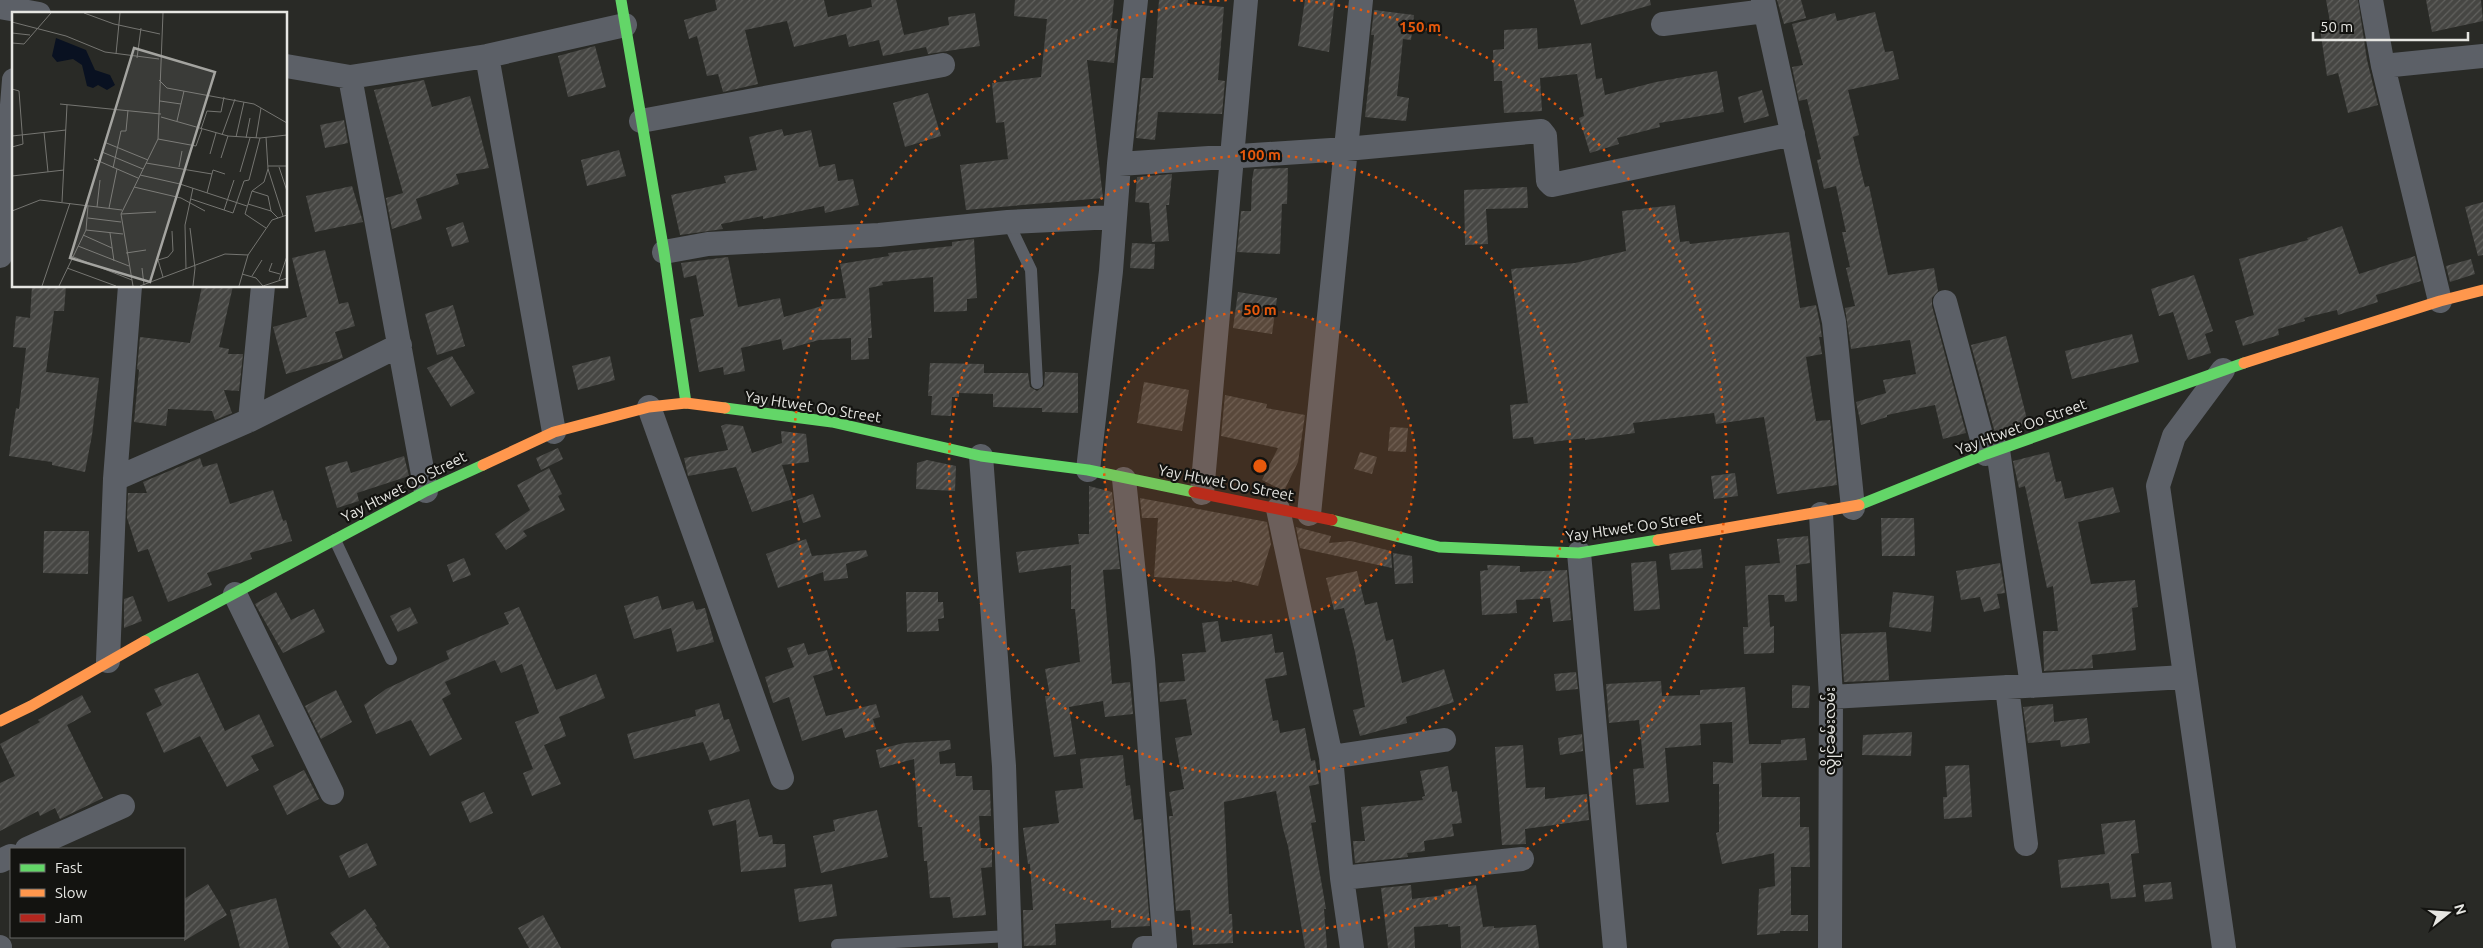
<svg xmlns="http://www.w3.org/2000/svg" width="2483" height="948" font-family="Ubuntu,'Noto Sans Myanmar',sans-serif">
	<style>
		.building { fill: url(#building-hatch) }
		.lines { fill: none; stroke-linecap: round; stroke-linejoin: round }
		.lane { stroke: #5c6067; stroke-width: 12 }
		.street { stroke: #5c6067; stroke-width: 24 }
		.fast { stroke: #63d668; stroke-width: 11 }
		.slow { stroke: #ff974d; stroke-width: 11 }
		.jam { stroke: #b3261e; stroke-width: 11 }
		.ring { fill: none; stroke: #e8590c; stroke-width: 2.5; stroke-dasharray: 2.5 5 }
		.labels { text-anchor: middle; stroke-width: 4.5; stroke-linejoin: round; paint-order: stroke }
		.street-label { font-size: 15px; fill: #e6e6e2; stroke: #131310 }
		.inset-road { fill: none; stroke: #757571; stroke-width: 1 }
		.view { fill: #a4a4a0; fill-opacity: 0.15; stroke: #a4a4a0; stroke-width: 2.5 }
		.inset-edge { fill: none; stroke: #e6e6e2; stroke-width: 2.5 }
		.centre { fill: #e8590c; stroke: #131310; stroke-width: 2.5 }
		.ring-label { font-size: 15px; text-anchor: middle; font-weight: bold; fill: #e8590c; stroke: #131310; stroke-width: 4.5; stroke-linejoin: round; paint-order: stroke }
	</style>
	<defs>
		<pattern id="building-hatch" width="6" height="6" patternUnits="userSpaceOnUse" patternTransform="scale(1.25)"><rect width="6" height="6" fill="#464643"/><path d="M-1 1l2-2M0 6l6-6M5 7l2-2" fill="none" stroke="#61615e"/></pattern>
	</defs>
	<rect width="100%" height="100%" fill="#292a26"/>
	<!-- building -->
	<path class="building" d="M715,0h109l4,17 44,-10 -1,-7h25l8,35 45,-10 -1,-8 27,-4 5,33 -52,8 -2,-7 -43,9 -4,-16 -30,7 -3,-13 -52,13 -7,-26 -42,9 13,54 -35,8 -5,-18 -11,2 -10,-40 -8,3 -5,-19 33,-10z
		M1015,0h99l-3,28 7,1 -4,34 -27,-3 16,138 -137,12 -6,-45 48,-6 -4,-37 -8,1 -4,-40 49,-6 6,-58 -33,-3z
		M1159,0h29v4l36,3 -6,73 7,1 -3,33 -64,-2 -3,28 -19,-2 6,-60h11z
		M1305,0h30l-6,52 -31,-6z
		M1574,0h76l1,5 -70,20z
		M1777,0h24l5,18 -22,6z
		M2326,0h32l9,60 11,45 -30,8 -10,-40 -11,3 -7,-47 11,-2z
		M2426,0h55l2,21 -51,11z
		M1374,10l40,5 -3,25 -8,-1 -6,57 12,2 -3,23 -41,-4 9,-82h-3z
		M1875,12l10,40 8,-1 6,28 -51,11 11,45 -6,2 12,50 4,-1 19,89 46,-7 4,23 -6,7v8l34,127 -23,6 -8,-34 -48,10v2l-26,8 -5,-23 30,-9 -3,-13 33,-6 -6,-34 -59,9 -6,-41 10,-2 -9,-38 4,-1 -8,-35h4l-10,-46 -12,3 -7,-29 4,-1 -14,-60 -8,2 -7,-34 11,-2 -11,-41 43,-11 2,8z
		M1537,28l1,21 53,-6 5,36 6,-1 3,17 51,-13 61,-11 7,41 -65,11 1,4 -43,11 2,6 -29,9 -11,-35 5,-2 -7,-42 -37,4 2,33 -38,2 -2,-32h-8l-1,-31 11,-1v-19z
		M595,46l11,41 -38,10 -10,-41z
		M424,80l8,27 38,-11 19,72 -33,6 3,10 -43,15 6,20 -30,10 -6,-31 17,-5 -29,-103z
		M1762,90l7,26 -25,7 -6,-26z
		M928,93l13,43 -36,11 -12,-44z
		M344,120l4,23 -23,5 -5,-23z
		M782,129l2,7 27,-6 8,37 16,-3 3,17 15,-2 6,26 -34,8 -1,-7 -61,13v-3l-42,8 2,5 -43,6 -9,-40 55,-12 -2,-7 33,-6 -8,-33z
		M619,150l7,26 -39,10 -6,-26z
		M1288,168l-1,36h-5l-2,50 -43,-2 4,-41h10l1,-31 2,-11z
		M1172,174l-3,31h-3l3,36 -17,1 -3,-39 -14,-1 2,-25z
		M352,186l11,36 -48,10 -9,-36z
		M1527,187l1,21 -42,1 2,35 -23,1 -1,-55z
		M2483,202v53l-5,1 -13,-49z
		M1675,205l5,37 9,-1 1,3 99,-12 11,76 16,-3 4,19 2,13h-3l3,17 -16,3 10,64 14,-1 7,65 -60,9 -13,-77 -48,7 -2,-11 -81,10 2,10 -50,7v-2l-51,6 -1,-7 -20,2 -3,-34 18,-2 -17,-134 64,-6 51,-12 -4,-40z
		M463,222l6,20 -17,5 -6,-19z
		M2342,226l17,48 56,-18 6,25 -45,14 2,7 -40,13 -1,-5 -33,8 1,3 -27,8 1,6 -36,11 -8,-25 19,-6 -15,-56 69,-19 -1,-2z
		M974,239l3,59 -10,1v12l-33,1 -1,-35 -51,5 1,3 -14,3 3,50h-4l1,21 -18,1v-22l-32,2 -36,10 -2,-11 -40,9 4,23 -21,4 -1,-8 -24,5 -9,-53 14,-3 -8,-41 -12,3 -3,-15 47,-6 10,50 42,-9 4,19 38,-11 -1,-6 25,-2 -6,-34 49,-8 -1,-3 64,-7v-4z
		M1132,243l23,1 -1,25 -24,-1z
		M325,250l14,54 9,-2 7,24 -20,6 8,26 -57,16 -13,-47 34,-10 -15,-59z
		M2471,259l4,15 -25,8 -4,-16z
		M2194,275l19,56 -8,3 6,19 -23,7 -15,-48 -14,4 -8,-27z
		M32,286h34l-2,25h-10l-8,61 53,6 -7,57 -7,37 -33,-7v-3l-43,-6 7,-48 3,1 7,-61 -13,-1 3,-31 14,2z
		M202,286h31l-14,61 10,2 -1,5h15l-4,37 -15,-1 8,23 -17,7 -3,-9 -44,-2 -2,17 -32,-4 5,-52 -2,-1 3,-32 50,6z
		M1238,292l39,6 -5,36 -39,-6z
		M453,305l12,41 -28,9 -12,-41z
		M2132,334l7,28 -67,17 -7,-28z
		M2006,336l22,87 -33,10 -24,-88z
		M452,356l23,37 -24,14 -24,-39z
		M610,356l5,24 -37,10 -6,-24z
		M930,363l54,1v9h44l2,14 7,4 7,-5 1,-14 33,1v40l-36,-1v-4l-49,-1v-13l-34,-1v4h-7l-1,19 -20,-1 1,-19h-4z
		M1144,382l45,8 -7,41 -45,-8z
		M1225,395l42,9 -1,4 39,7 -7,47 -14,29 -22,-11 16,-32 -57,-12z
		M726,424l17,2 9,27 30,-10 -1,-12 25,3 3,28 -27,3 11,34 -41,13 -16,-45 -48,9 -4,-18 44,-8 -7,-24z
		M1390,427l18,1 -2,24 -18,-1z
		M558,448l5,11 -22,11 -5,-12z
		M1360,452l17,5 -5,17 -18,-5z
		M2049,452l7,30 5,-1 4,18 48,-12 7,25 -42,10 13,62 44,-4 3,27 -6,1 4,42 -44,5 1,13 -49,3 -1,-40h15l-5,-45 -6,2 -22,-102 -6,2 -6,-27z
		M404,456l5,20 -52,17 2,8 -22,7 -12,-41 22,-6 4,12z
		M200,458l3,9 14,-4 13,41 43,-14 10,31 3,-1 6,21 -42,12 2,6 -45,14 5,12 -44,17 -20,-53 -10,3 -11,-34 1,-25h19l-4,-11z
		M927,460l29,6 -1,25 -39,-2 1,-26z
		M549,468l13,26 -4,2 7,14 -42,21 4,5 -21,14 -11,-16 35,-24 -13,-25z
		M1735,473l3,23 -24,3 -3,-23z
		M1089,486l23,6 8,77 -17,1 9,114 18,-2 3,32 -28,3 -2,-16 -34,6 7,47 -22,3 -9,-61h5l-5,-27 35,-7 -5,-53h-4v-44l-52,8 -3,-21 63,-8 -1,-10h11z
		M813,494l8,23 -18,6 -7,-23z
		M1140,498l127,24 4,22 -13,42 -26,-6v2l-78,-5 4,-59h-16z
		M1881,518h33l1,38h-33z
		M1296,527l35,9 -2,7 22,-2 40,10 1,17 -92,-20z
		M44,531h45l-1,43 -45,-1z
		M1808,536l2,27 -14,2 1,36 -12,1 -1,-7h-16l2,32 4,-1v27l-30,1 -1,-27h5l-3,-61 35,-3 -3,-24z
		M806,539l6,17 54,-6 2,6 -22,8 2,14 -24,3 -1,-9 -45,16 -12,-34z
		M1701,549l2,19 -32,2 -2,-16z
		M1393,553l19,3 1,27 -18,1z
		M464,558l7,17 -18,7 -6,-17z
		M1656,561l4,48 -26,2 -3,-48z
		M2000,563l5,30 -8,1 3,14 -16,4 -4,-15 -19,3 -5,-29z
		M1487,565l33,1v6l47,-2 4,50 -18,2 -3,-24 -34,2 1,13 -35,2 -2,-44 8,-1z
		M1357,571l8,34 12,-3 9,39 7,-2 9,44 42,-14 10,33 -48,15 1,6 -47,13 -7,-26 12,-3 -10,-55 -11,-44 -10,2 -8,-32z
		M276,592l15,28 23,-11 11,23 -42,21 -28,-49z
		M906,592h32v10h5l1,16 -6,1 1,12 -32,1z
		M1893,592l41,4 -3,36 -42,-5z
		M133,596l9,25 -18,7v-29z
		M658,596l4,14 31,-9 3,9 9,-2 9,34 -37,10 -6,-24 -37,11 -10,-33z
		M410,607l8,16 -20,9 -8,-16z
		M519,607l37,83 40,-16 9,24 -46,19 7,19 -22,9 17,39 -29,12 -9,-23 10,-4 -18,-47 24,-9 -17,-49 -21,9 -6,-13 -50,22 6,12 -9,5 20,40 -32,17 -19,-36 -35,14 -12,-29 22,-16 63,-30 -3,-8 63,-27 -5,-11z
		M1218,621l3,21 51,-8 3,19 8,-1 4,23 -22,4 8,42 5,-1 2,13 25,-5 6,33 4,-1 4,24 -10,2 7,36 -5,1 15,86h-2l3,39h-22l-17,-102 -5,-17 -7,-38 -52,11 5,112h3l1,29 -40,2 -3,-35 -14,1 -7,-95h4l-4,-24 15,-3 -9,-51 17,-3 -6,-36 -26,3 -1,-19 26,-2 -3,-27 24,-2 -4,-29z
		M1886,632l3,48 -45,2 -3,-48z
		M804,643l4,12 19,-5 6,20 -20,6 13,40 50,-12 4,13 -7,2 3,10 -31,9 -3,-10 -40,13 -13,-44 -16,6 -8,-26 29,-10 -7,-19z
		M1576,672l2,17 -22,2 -2,-17z
		M198,673l27,58 34,-17 15,32 -23,10 8,14 -32,17 -27,-51 -36,17 -18,-40 16,-8 -8,-16z
		M1661,681l1,15 38,-1v-5l45,-3 4,57h32v-4l24,-2 2,22 -46,3 1,34h38v30h9l1,40h-19v48h17v16h-28v2l-23,2 2,-46 16,-3 -1,-33 -52,11 -6,-31 3,-1v-48h-6v-22l20,1 -1,-41 -32,2 1,21 -36,3 4,54 -33,3 -3,-36 11,-1 -5,-48 -30,3 -3,-39z
		M1792,685l18,1 -1,22h-17z
		M336,690l16,32 -31,17 -16,-33z
		M82,695l9,17 -24,13 36,73 -43,21 -5,-11 -15,8 -2,-5 -38,20v-48l15,-7 -15,-32 40,-22 -2,-2z
		M719,703l5,17 5,-1 11,32 -30,10 -7,-19 -69,17 -7,-25 69,-18 -1,-6z
		M2053,704l1,18 33,-4 3,25 -29,4 -1,-7 -32,3 -5,-36z
		M1912,732l-1,24 -49,-1 1,-20z
		M1582,734l1,17 -23,4 -2,-17z
		M950,740l1,9 -12,3 1,12 15,-1 1,13h16l1,14h17l1,26h-12l2,32h11v19l-11,1 5,47 -33,3 -3,-21 -20,1 -3,-37h-3l-2,-34h-4l-4,-68 -34,9 -4,-18 28,-7z
		M1523,745l3,43 19,-1v12l42,-5 2,26 -64,9 1,15 -24,1 -7,-98z
		M1123,755l3,31 4,-1 4,35 7,-1 9,107 -39,2v-8l-56,4 1,21 -32,1 -1,-36h10l-3,-46h-2l-5,-36 36,-5 -4,-32 28,-3 -3,-29z
		M1969,765l3,52 -28,2 -1,-22h4l-2,-31z
		M1448,766l4,26 5,-1 5,32 -10,1 2,12 -30,5 1,10 -18,2 1,4 -53,6 -2,-22h12l-4,-34 62,-7 -1,-3 3,-1 -5,-25z
		M304,770l15,29 -32,16 -14,-29z
		M484,792l9,21 -23,10 -9,-21z
		M749,799l10,38 13,-2 1,9h12l1,23 -45,5 -5,-52 -23,6 -5,-16z
		M877,810l11,47 -67,16 -8,-37 22,-5 -2,-11z
		M2135,820l4,33 -8,1 5,43 -25,2 -2,-16 -48,5 -3,-28 47,-6 -4,-30z
		M367,843l10,22 -28,13 -10,-22z
		M2171,882l2,17 -28,3 -2,-17z
		M208,884l19,31 -43,26v-42z
		M832,884l5,32 -38,6 -5,-33z
		M1411,885l1,14 33,-4 -1,-5 32,-5 7,42 11,-1v2l42,-3 3,23h-78l-1,-22 -12,1v-3l-34,3 1,21h-27l-7,-60z
		M276,898l13,50h-49l-10,-38z
		M365,909l12,17 -2,1 15,21h-49l-11,-15z
		M543,915l18,33h-32l-11,-20z"/>
	<g class="lines">
		<!-- lane -->
		<path class="lane" d="M1008,222l23,48 6,113
			M335,540l56,119
			M837,945l173,-9"/>
		<!-- street -->
		<path class="street" d="M1763,0l71,322 19,186
			M2371,0l12,66 57,235
			M0,7l39,7
			M1663,24l102,-13
			M487,56l67,376
			M286,66l64,11 137,-21 138,-31
			M2383,66l100,-10
			M350,77l76,414
			M641,121l302,-56
			M1119,164l227,-15 195,-18 4,5 3,45 4,4 241,-51
			M664,252l44,-8 171,-9 129,-13 107,-5
			M0,256l14,-176
			M1945,302l41,152
			M2223,370l-49,66 -16,50 66,462
			M649,407l133,371
			M250,420l13,-134
			M1998,450l34,236
			M981,456l23,310 6,182
			M1088,470l23,-199 8,-107 17,-164
			M115,479l135,-59 150,-75
			M1124,479l19,181 22,288
			M1202,493l44,-493
			M1278,509l53,248 11,121 10,70
			M1309,514l52,-514
			M1821,514l10,183 -1,251
			M1579,553l36,395
			M235,594l97,199
			M108,661l7,-182 15,-193
			M2007,687l19,157
			M1831,697l354,-20
			M1331,757l113,-17
			M27,849l96,-43
			M0,861l11,-5
			M1342,878l180,-19
			M0,947v1
			M1144,948l21,-2"/>
		<!-- fast -->
		<path class="fast" d="M621,0l43,252 22,151
			M725,408l107,14 149,34 107,14 106,22
			M1859,505l127,-51 258,-91
			M1332,520l107,27 140,6 79,-13
			M145,641l281,-150 57,-26"/>
		<!-- slow -->
		<path class="slow" d="M2244,363l196,-62 43,-11
			M483,465l71,-33 95,-25 37,-4 39,5
			M1658,540l201,-35
			M0,721l31,-15 114,-65"/>
		<!-- jam -->
		<path class="jam" d="M1194,492l138,28"/>
	</g>
	<!-- distance rings -->
	<circle cx="1260" cy="466" r="156" fill="#e8590c" fill-opacity=".12"/>
	<g class="ring">
		<circle cx="1260" cy="466" r="156"/>
		<circle cx="1260" cy="466" r="311"/>
		<path d="M1293 0A467 467 0 1 1 1227 0"/>
	</g>
	<g class="labels">
		<!-- street labels -->
		<g class="street-label">
			<text transform="translate(813 407) rotate(9)" y="5">Yay Htwet Oo Street</text>
			<text transform="translate(2021 427) rotate(-20)" y="5">Yay Htwet Oo Street</text>
			<text transform="translate(1226 483) rotate(11)" y="5">Yay Htwet Oo Street</text>
			<text transform="translate(404 487) rotate(-27)" y="5">Yay Htwet Oo Street</text>
			<text transform="translate(1634 527) rotate(-8)" y="5">Yay Htwet Oo Street</text>
			<text transform="translate(1830 731) rotate(-90)" y="5">လွိုင်ခမ်းလမ်း</text>
		</g>
	</g>
	<!-- overview -->
	<g transform="translate(12 12)">
		<rect width="275" height="275" fill="#292a26"/>
		<path d="M44,26l30,12 9,20 15,5 5,10 -8,5 -9,-5 -5,3 -6,-2 -5,-21 -9,-6 -16,3 -5,-6z" fill="#091121"/>
		<path class="inset-road" d="M72,1l30,11 46,10M0,10l54,14 39,16 54,7M0,21l18,2M0,31l12,1 27,-31M104,42l4,-41M125,46l4,-30M147,68l8,8 87,16 33,19M0,77l7,2 4,53 -11,3M148,89l21,3M48,92l101,10M149,105l67,19 32,2 27,-3M165,109l7,-30M189,117l6,-18 14,1 3,-15M32,120l4,40M210,123l13,-36M0,124l54,-6M224,125l8,-35M254,125l2,32 -4,13 -12,9 -7,23 21,14M234,126l4,-20M244,126l5,-30M146,127l38,7 6,-17M92,130l44,18M90,140l41,17M198,142l6,-21M209,146l7,-22M82,147l44,19M134,151l66,11M256,154h19M167,155l3,-16M267,155l8,24M101,156l8,-37h5l2,-21M256,157l15,47M228,160l10,-34M128,163l40,9 67,22M0,164l52,-6M122,175l47,11 24,13M240,179l16,5 3,15M195,181l6,-23 12,4M179,187l33,11 10,-30M50,190l5,-97M236,192l23,7 7,7M85,195l3,-27M97,196l8,-39M212,198l9,3 11,-32 5,-1 11,-42M0,199l28,-11 82,10M109,202l35,-2M76,206l33,4M178,216l5,40 -2,18M74,218l37,4M98,221l4,28M71,223l29,13M66,234l51,20M114,241l20,-3M59,244l61,24M260,251l-3,8 11,3M55,256l49,18M130,256l2,17M174,257l-1,-44 8,-37M230,262l14,4 7,8M240,264l10,-16M151,265l-5,-17 10,-3 5,-6 -1,-20M267,268l8,-24M30,274l28,-83M47,274l27,-56 2,-24M121,274l-12,-72 37,-75 5,-126M128,274l85,-32 23,1 24,-35 15,-5M227,274l9,-31M251,274l24,-8"/>
		<path class="view" d="M122,36l81,24 -65,210 -80,-24z"/>
		<rect width="275" height="275" class="inset-edge"/>
	</g>
	<circle cx="1260" cy="466" r="8" class="centre"/>
	<g class="ring-label">
		<text x="1420" y="32">150 m</text>
		<text x="1260" y="160">100 m</text>
		<text x="1260" y="315">50 m</text>
	</g>
	<!-- legend -->
	<rect x="10" y="848" width="175" height="90" fill="#131310" stroke="#676764"/>
	<rect x="20" y="864" width="25" height="8" fill="#63d668" stroke="#676764"/>
	<text x="55" y="873" font-size="15" fill="#e6e6e2">Fast</text>
	<rect x="20" y="889" width="25" height="8" fill="#ff974d" stroke="#676764"/>
	<text x="55" y="898" font-size="15" fill="#e6e6e2">Slow</text>
	<rect x="20" y="914" width="25" height="8" fill="#b3261e" stroke="#676764"/>
	<text x="55" y="923" font-size="15" fill="#e6e6e2">Jam</text>
	<!-- north arrow -->
	<g transform="translate(2448 913) rotate(73)" stroke="#131310" stroke-width="4" paint-order="stroke">
	<path d="M0-4L9 19L0 12L-9 19Z" fill="#e6e6e2"/>
	<text y="-8" font-size="14" font-weight="bold" text-anchor="middle" fill="#e6e6e2">N</text>
	</g>
	<!-- scale -->
	<path d="M2313 32v8h155v-8" fill="none" stroke="#e6e6e2" stroke-width="2.5"/>
	<text x="2320" y="32" font-size="15" fill="#e6e6e2" stroke="#131310" stroke-width="4" paint-order="stroke">50 m</text>
</svg>
